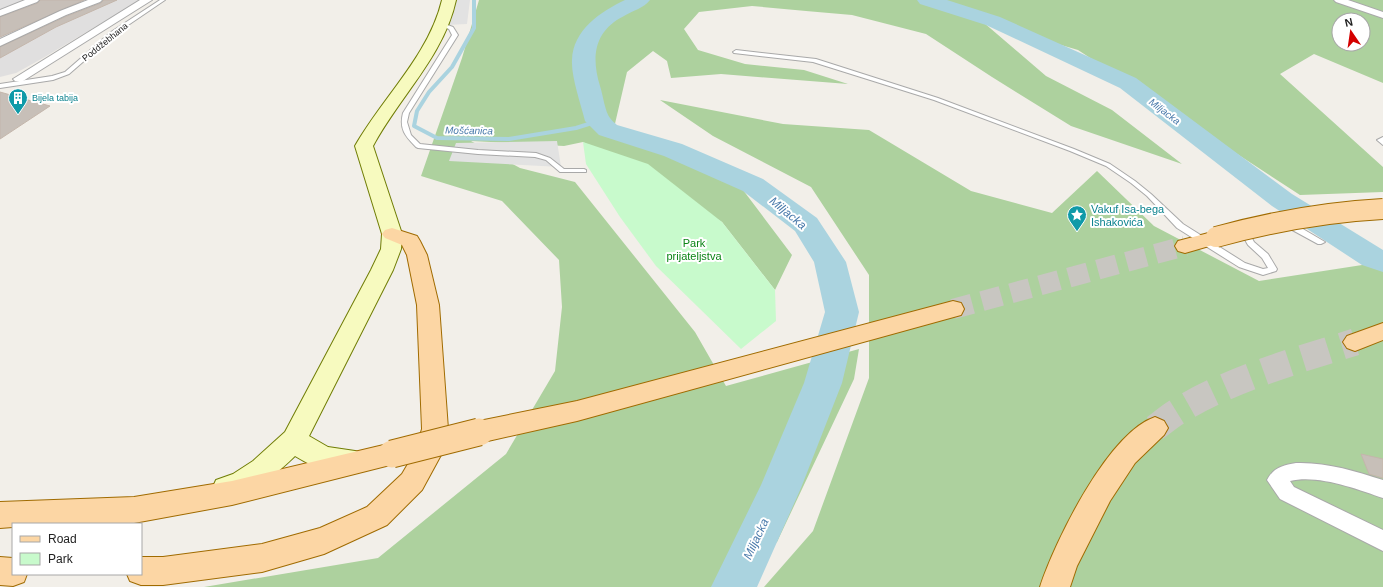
<svg xmlns="http://www.w3.org/2000/svg" width="1383" height="587" font-family="Helvetica,sans-serif">
	<style>
		.residential { fill: #e0dfdf }
		.forest { fill: #add19e; fill-rule: evenodd }
		.park { fill: #c8facc }
		.parking { fill: #e2e2e2 }
		.lines { fill: none; stroke-linecap: round; stroke-linejoin: round }
		.stream { stroke: #aad3df; stroke-width: 4 }
		.river { fill: #aad3df; fill-rule: evenodd }
		.building { fill: #c7bfb8; stroke: #c4b6ab }
		.primary-tunnel-far1 { stroke: #c8c6c1; stroke-width: 20; stroke-dasharray: 20 10; stroke-linecap: butt }
		.primary-tunnel { stroke: #c8c6c1; stroke-width: 27; stroke-dasharray: 27 14; stroke-linecap: butt }
		.lane-casing { stroke: #a9a9a9; stroke-width: 2 }
		.street-casing { stroke: #a9a9a9; stroke-width: 2 }
		.secondary-casing { stroke: #707d05; stroke-width: 2 }
		.primary-casing { stroke: #a06b00; stroke-width: 2 }
		.lane { fill: #fff; fill-rule: evenodd }
		.street { fill: #fff; fill-rule: evenodd }
		.secondary { fill: #f7fabf; fill-rule: evenodd }
		.primary { fill: #fcd6a4; fill-rule: evenodd }
		.primary-bridge-far1-casing { stroke: #a06b00; stroke-width: 22; stroke-linecap: butt }
		.primary-bridge-casing { stroke: #a06b00; stroke-width: 29; stroke-linecap: butt }
		.primary-bridge-far1 { stroke: #fcd6a4; stroke-width: 20 }
		.primary-bridge { stroke: #fcd6a4; stroke-width: 27 }
		.labels { text-anchor: middle; stroke-width: 4; stroke-linejoin: round; paint-order: stroke }
		.far-street-label { font-size: 9px; fill: #222; stroke: #fff }
		.far-culture-label { font-size: 9px; fill: #0d838f; stroke: #fff; text-anchor: start }
		.far-water-label { font-size: 10px; font-style: italic; fill: #4a7aab; stroke: #fff }
		.culture-label { font-size: 11px; fill: #0d838f; stroke: #fff; text-anchor: start }
		.park-label { font-size: 11px; fill: #0c8416; stroke: #fff }
		.water-label { font-size: 12px; font-style: italic; fill: #4a7aab; stroke: #fff }
	</style>
	<rect width="100%" height="100%" fill="#f2efe9"/>
	<!-- residential -->
	<path class="residential" d="M0,0h140l-97,58 -27,15 -16,4z"/>
	<!-- forest -->
	<path class="forest" d="M479,0h904v83l-69,-29 -34,20 103,93v25l-83,3 -222,-145 -95,-28 63,54 66,34 70,54 -111,-38 -79,-49 -66,-43 -74,-19 -46,-4 -54,-5 -53,6 -15,17 14,21 47,14 59,6 44,14 -127,-10 -50,4 -4,-17 -14,-10 -26,21 -13,56 126,58 52,69 -17,35 -53,-68 -139,-80 -19,4 -93,-5 49,27 55,14 120,150 31,54 133,-37 -5,30 -77,163 -63,45h-510l174,-29 128,-104 49,-83 7,-64 -3,-47 -57,-59 -81,-25 41,-118zM1339,20h24v24h-24z
		M660,100l123,24 86,6 102,61 81,22 45,-42 57,55 105,55 116,-18 8,4v320h-619l49,-56 56,-153v-103l-58,-88 -98,-51z"/>
	<!-- park -->
	<path class="park" d="M583,142l65,22 74,58 53,68 1,31 -35,28 -85,-83 -36,-49 -34,-53z"/>
	<!-- parking -->
	<path class="parking" d="M452,0h18l-3,24 -21,1z
		M557,141l4,26 -112,-6 7,-18z"/>
	<g class="lines">
		<!-- stream -->
		<path class="stream" d="M474,0v28l-22,39 -23,25 -12,19 -3,15 23,12 72,1 67,-11 22,-7"/>
		<!-- river -->
		<path class="river" d="M625,0h25c-6,8 -18,11 -26,16 -30,15 -33,41 -24,70 3,9 5,26 10,32 2,3 5,5 7,7l65,19 81,35 54,39 29,44 13,50 -17,71 -41,105 -44,99h-46l50,-102 43,-102 21,-71 -11,-50 -19,-31 -52,-40 -79,-35 -65,-21 -14,-14c-4,-17 -14,-44 -13,-61 1,-30 28,-48 53,-60z
			M917,0h30l53,17 136,61 156,116 91,56v22l-21,-7 -90,-59 -152,-118 -134,-63 -66,-21z"/>
	</g>
	<!-- building -->
	<path class="building" d="M40,0h44l-84,37v-20l38,-14z
		M104,0h13l-61,27 -56,31v-11l67,-31 34,-13z
		M0,92l28,8 22,6 -50,33z
		M1361,454l22,5v19l-14,-4z"/>
	<g class="lines">
		<!-- primary-tunnel-far1 -->
		<path class="primary-tunnel-far1" d="M953,309l232,-63"/>
		<!-- primary-tunnel -->
		<path class="primary-tunnel" d="M1155,428c8,-6 16,-13 25,-18 51,-31 118,-50 175,-68"/>
		<defs>
			<path id="lane" d="M160,0h5l-50,34 -46,40 -16,6 -53,8v-4l52,-8 13,-4 46,-40z
				M442,23l11,4 5,8 -49,78 -2,9 4,13 9,9 58,6 58,3 14,5 14,11h20l2,1v2h-26l-14,-12 -11,-3 -57,-3 -60,-6 -2,-1c-11,-11 -17,-18 -13,-34l49,-78 -3,-6 -9,-3v-2z
				M736,50l80,9 122,39 136,51 36,15 25,17 16,13 32,30 62,39 18,6 5,-1 -6,-10 -14,-13 -8,-14 1,-2h6l7,13 14,12 9,15 -1,2 -13,4 -24,-8 -62,-39 -30,-32 -16,-13 -25,-17 -36,-15 -136,-51 -121,-38 -79,-9 -1,-1z
				M1383,137v8l-6,-5z
				M1285,222h6l34,20 -4,2h-3l-33,-18 -1,-2z"/>
			<path id="street" d="M25,0h14l-2,2 -37,14v-6z
				M88,0h14l-2,2 -34,13 -66,31v-7l60,-28z
				M140,0h12l-129,81h-8l-2,-2z
				M1334,0h14l35,12v6l-47,-16z
				M1296,463c30,-1 59,8 87,17v18c-26,-9 -66,-24 -93,-17l4,6 89,43v21l-103,-52 -13,-19c6,-12 16,-15 29,-17z"/>
			<path id="secondary" d="M442,0h14c-12,56 -57,97 -83,146l29,88 -1,15 -8,21 -84,166 19,11 27,4 10,3 4,8 -4,8c-23,8 -51,-2 -70,-14 -23,22 -38,34 -69,45l-10,-3 -4,-9 4,-9 17,-6 20,-13 32,-29 86,-162 10,-21 1,-15 -27,-88c28,-49 74,-91 87,-146z"/>
			<path id="primary" d="M392,228l25,8 3,5 7,14 12,50 9,124 -7,26 -19,35 -35,35 -63,29 -62,18 -99,13h-22l-11,-4 -3,-7h14v-17h22l99,-13 58,-16 47,-21 35,-33 13,-22 7,-23 -5,-124 -10,-50 -5,-10 -17,-7 -3,-4 3,-4z
				M1216,231l7,1 3,5 -3,5 -38,11 -7,-2 -3,-5 3,-5z
				M953,301l8,2 3,6 -3,6 -384,106 -98,22 -9,-3 -4,-8 4,-8 9,-3 98,-20z
				M1383,323v17l-28,11 -8,-3 -4,-6 4,-6z
				M1155,417l9,4 4,7 -4,7 -29,28 -25,38 -33,65 -7,21h-30c15,-46 68,-154 115,-170z
				M392,443l10,3 3,8 -3,8 -170,43 -98,18 -121,1v3l-13,1v-26l134,-5 98,-16z
				M0,557l13,1v16h14l-3,8 -11,4 -13,-1z"/>
		</defs>
		<!-- lane casing -->
		<use href="#lane" class="lane-casing"/>
		<!-- street casing -->
		<use href="#street" class="street-casing"/>
		<!-- secondary casing -->
		<use href="#secondary" class="secondary-casing"/>
		<!-- primary casing -->
		<use href="#primary" class="primary-casing"/>
		<!-- lane -->
		<use href="#lane" class="lane"/>
		<!-- street -->
		<use href="#street" class="street"/>
		<!-- secondary -->
		<use href="#secondary" class="secondary"/>
		<!-- primary -->
		<use href="#primary" class="primary"/>
		<defs>
			<path id="primary-bridge-far1" d="M1216,237c55,-15 110,-25 167,-28"/>
			<path id="primary-bridge" d="M392,454l87,-22"/>
		</defs>
		<!-- primary-bridge-far1 casing -->
		<use href="#primary-bridge-far1" class="primary-bridge-far1-casing"/>
		<!-- primary-bridge casing -->
		<use href="#primary-bridge" class="primary-bridge-casing"/>
		<!-- primary-bridge-far1 -->
		<use href="#primary-bridge-far1" class="primary-bridge-far1"/>
		<!-- primary-bridge -->
		<use href="#primary-bridge" class="primary-bridge"/>
	</g>
	<!-- icons -->
	<defs>
		<symbol id="building-pin" viewBox="-11 -11 22 30"><path d="M0 17L-7.5 6A9.5 9.5 0 1 1 7.5 6Z" fill="#0f9aa8" stroke="#fff"/><path d="M-4-6H4V6H1V3H-1V6H-4ZM-2.5-4.3h1.7v1.8h-1.7ZM.8-4.3h1.7v1.8H.8ZM-2.5-1h1.7V.8h-1.7ZM.8-1h1.7V.8H.8Z" fill="#fff"/></symbol>
		<symbol id="sight-pin" viewBox="-11 -11 22 30"><path d="M0 17L-7.5 6A9.5 9.5 0 1 1 7.5 6Z" fill="#0f9aa8" stroke="#fff"/><path d="M0-6L1.8-2.2L6-1.7L2.9 1.2L3.7 5.4L0 3.3L-3.7 5.4L-2.9 1.2L-6-1.7L-1.8-2.2Z" fill="#fff"/></symbol>
	</defs>
	<g fill-rule="evenodd">
		<use href="#building-pin" x="7" y="87" width="22" height="30"/>
		<use href="#sight-pin" x="1066" y="204" width="22" height="30"/>
	</g>
	<g class="labels">
		<!-- far-street labels -->
		<g class="far-street-label">
			<text transform="translate(105 42) rotate(-39)" y="3">Poddžebhana</text>
		</g>
		<!-- far-culture labels -->
		<g class="far-culture-label">
			<text x="32" y="101">Bijela tabija</text>
		</g>
		<!-- far-water labels -->
		<g class="far-water-label">
			<text transform="translate(1165 111) rotate(37)" y="4">Miljacka</text>
			<text transform="translate(469 130) rotate(1)" y="4">Mošćanica</text>
		</g>
		<!-- culture labels -->
		<g class="culture-label">
			<text x="1091" y="213">Vakuf Isa-bega<tspan x="1091" dy="13">Ishakovića</tspan></text>
		</g>
		<!-- park labels -->
		<g class="park-label">
			<text x="694" y="247">Park<tspan x="694" dy="13">prijateljstva</tspan></text>
		</g>
		<!-- water labels -->
		<g class="water-label">
			<text transform="translate(788 213) rotate(40)" y="4">Miljacka</text>
			<text transform="translate(756 539) rotate(-65)" y="4">Miljacka</text>
		</g>
	</g>
	<!-- legend -->
	<rect x="12" y="523" width="130" height="52" fill="#ffffff" stroke="#a7a7a7"/>
	<rect x="20" y="536" width="20" height="6" fill="#fcd6a4" stroke="#a7a7a7"/>
	<text x="48" y="543" font-size="12" fill="#222222">Road</text>
	<rect x="20" y="553" width="20" height="12" fill="#c8facc" stroke="#a7a7a7"/>
	<text x="48" y="563" font-size="12" fill="#222222">Park</text>
	<!-- north arrow -->
	<g transform="translate(1351 32) rotate(347)"><circle r="19" fill="#ffffff" stroke="#a7a7a7"/>
	<path d="M0-3L7 15L0 10L-7 15Z" fill="#d40000"/>
	<text y="-6" font-size="11" font-weight="bold" text-anchor="middle" fill="#222222">N</text>
	</g>
</svg>
